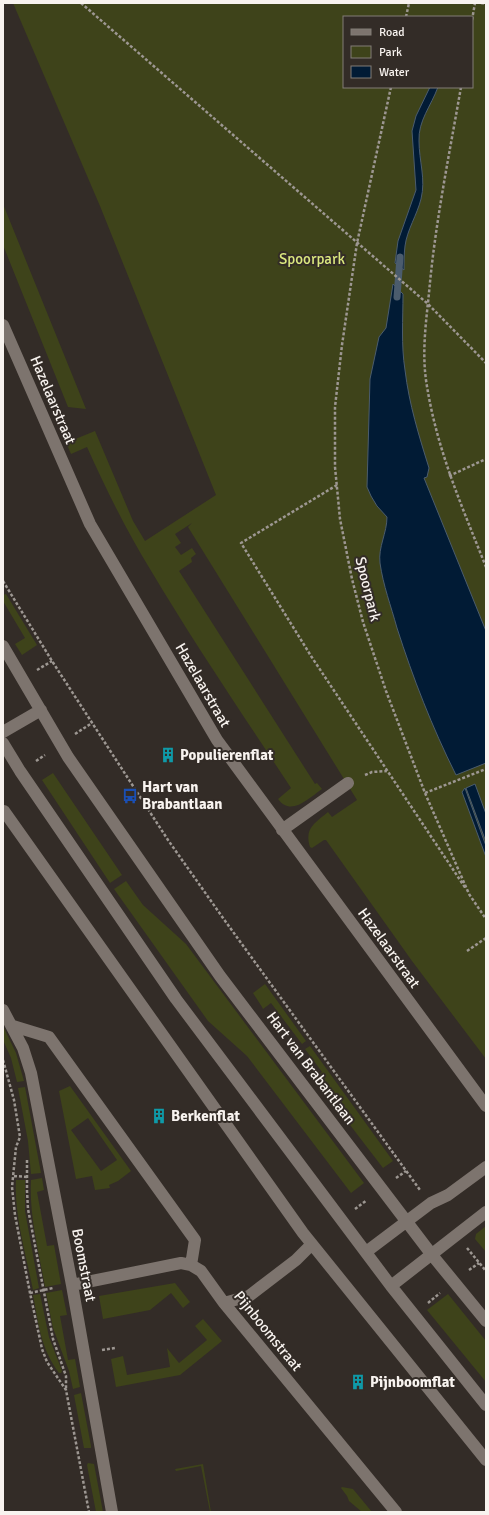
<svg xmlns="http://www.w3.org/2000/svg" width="489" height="1515" font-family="Signika,sans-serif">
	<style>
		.green { fill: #3e431a; fill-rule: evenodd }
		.water { fill: #011b35; stroke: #4b5c6d }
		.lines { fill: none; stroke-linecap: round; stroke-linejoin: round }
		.stream { stroke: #4b5c6d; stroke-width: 7 }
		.path { stroke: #9d9792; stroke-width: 2.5; stroke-dasharray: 3 2; stroke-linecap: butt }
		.minor { stroke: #7d746e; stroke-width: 12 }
		.labels { text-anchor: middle; stroke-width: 4; stroke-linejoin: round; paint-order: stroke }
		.park-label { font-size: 15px; fill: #dce97f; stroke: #332c27 }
		.street-label { font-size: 15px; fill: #f8f3ef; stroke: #332c27 }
		.poi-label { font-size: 15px; font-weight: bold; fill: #f8f3ef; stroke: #332c27; text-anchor: start }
	</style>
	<rect width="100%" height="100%" fill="#332c27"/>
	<!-- green -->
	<path class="green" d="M13,3h473v1056l-74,-98 -86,-121h-2l-12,8 -2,-1c-6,-19 5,-24 18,-35l4,5 25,-17 -169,-273 4,-4 -17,11 6,9 -6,4 6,8 11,-7 4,6 -5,4 1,4 -13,9 136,213 2,-1 5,6c-13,9 -31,28 -44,10l13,-11c-48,-73 -97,-145 -141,-219 -24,-39 -44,-80 -63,-122l-16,7 -4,-9 1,-3 27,-11 38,90 12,20 71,-46 -116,-289zM344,17h128v70h-128z
		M3,204l83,205 -18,-2 -65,-162z
		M6,594l31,51 -15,10 -7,-11 10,-6 -22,-37v-6z
		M53,773l69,102 -12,8 -68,-103z
		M126,881l17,24 43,39 178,239 -13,10 -104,-137 -39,-35 -94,-132z
		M265,984l41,57 -4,3 -31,-41 -8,6 -1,-2 -9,-14z
		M3,1026l13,27 8,28 -7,1 -6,-24 -8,-18z
		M310,1046l83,115 -10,7 -69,-90 8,-6 -17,-23z
		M70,1086l61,85 -13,10 -9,4 1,3 -15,2 -3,-14 -16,3 -17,-88zM88,1118l29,42 -16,11 -30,-41z
		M25,1087l16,86 -10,1 -3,-33 -10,-53z
		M42,1178l2,12 -7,2 10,54 7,-1 7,39 -16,3c-6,-35 -16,-71 -14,-107z
		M16,1180h9v31l14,77 -6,2c-7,-35 -19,-76 -17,-110z
		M486,1226v26l-11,-13 1,-5z
		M175,1283l15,19 -7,6 -12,-15 -21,17 -47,9 -4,-23z
		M62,1290l5,25 -7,1 8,44 7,-1 5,28 -7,2 -4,-18 -16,-43 -7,-35z
		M40,1294l9,43 13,34 -1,2h-2c-19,-26 -20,-48 -26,-78z
		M448,1294l38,47v41l-59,-72z
		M203,1319l19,22 -42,34 -64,12 -5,-28 12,-3 4,19 43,-8 -3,-19 12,15 28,-23 -12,-14z
		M81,1393l10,53v2h-7l-10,-53z
		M88,1463l6,1 9,48h-7l-9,-47z
		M203,1464l8,48h-1l-9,-46 -25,5 -1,-2z
		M342,1487l11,2 19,23h-10l-13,-11 -2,-5 -6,-8z"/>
	<!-- water -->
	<path class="water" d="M430,87h8c-7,19 -20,34 -19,54 0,20 7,38 2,58 -4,16 -14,31 -16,47 -1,8 -1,16 -1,24l-9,-7 3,-22 18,-51 -4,-59 4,-15z
		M393,284l10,10c0,25 -2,51 2,76 4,34 14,66 24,98l-2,9 -3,1 62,153v132l-30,12c-24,-48 -43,-97 -59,-147 -6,-22 -14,-43 -17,-65 -2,-16 7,-30 7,-46l-10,-11 -6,-10 -4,-9 3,-108 9,-42 7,-9z
		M475,784l11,30v28l-20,-54z
		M465,788l21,58v11l-24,-65z"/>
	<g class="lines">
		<!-- stream -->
		<path class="stream" d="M397,297l3,-40"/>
		<!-- path -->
		<path class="path" d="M81,3l347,301 58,59
			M481,3l5,1
			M406,17l3,-14
			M472,20l3,-17
			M391,87l-34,156 -15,102 -7,62v60l5,52 12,60 11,43 23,69 39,102 44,101 17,25
			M461,87c-12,69 -26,137 -32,206 -3,29 -7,58 -3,87 10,68 35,124 60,187
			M449,476l37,-17
			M337,485l-96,58 70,113 155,233
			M3,581l49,80 116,179 55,78 197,272
			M37,670l15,-9
			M75,734l17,-11
			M36,761l9,-6
			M365,775l7,-3 15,-1
			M425,793l61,-24
			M467,951l19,-13
			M3,1060l11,40 6,37 -4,10 -4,40 3,28 15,78 12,56 5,13 19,28 23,122
			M27,1160v31l1,18 25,130 13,37v14
			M14,1176l14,1
			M396,1178l10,-7
			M355,1209l12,-9
			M467,1248l19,23
			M469,1270l10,-7
			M30,1293l23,-5
			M428,1303l12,-10
			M102,1350l13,-2"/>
		<!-- minor -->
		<path class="minor" d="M3,325l87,199 127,216 269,366
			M3,646l65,111 152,219 212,279 54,66
			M3,732l38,-22
			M3,743l17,28 156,228 215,287 95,119
			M3,812l1,-1 299,422 183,227
			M282,830l66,-47
			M3,1010l20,38 8,25 41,212 40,227
			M13,1026l36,11 146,203 -4,25
			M366,1252l65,-49 17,-8 38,-28
			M72,1285l109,-22 10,2 10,6 23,32 172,209
			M391,1286l95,-74
			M224,1303l25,-7 47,-36 16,-16"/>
	</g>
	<!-- icons -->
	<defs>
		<symbol id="building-bare" viewBox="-9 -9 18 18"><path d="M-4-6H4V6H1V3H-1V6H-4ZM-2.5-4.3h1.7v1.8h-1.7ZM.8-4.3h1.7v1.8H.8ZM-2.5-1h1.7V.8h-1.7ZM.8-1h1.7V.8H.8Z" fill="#0f9aa8" stroke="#332c27" stroke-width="2.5" paint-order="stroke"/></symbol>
		<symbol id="bus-bare" viewBox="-9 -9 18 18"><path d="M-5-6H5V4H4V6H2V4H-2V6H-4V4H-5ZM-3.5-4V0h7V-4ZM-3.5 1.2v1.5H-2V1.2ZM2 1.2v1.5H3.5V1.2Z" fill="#1a4fb4" stroke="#332c27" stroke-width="2.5" paint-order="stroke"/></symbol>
	</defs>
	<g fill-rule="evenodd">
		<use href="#building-bare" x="157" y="744" width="22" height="22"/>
		<use href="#bus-bare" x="119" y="785" width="22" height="22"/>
		<use href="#building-bare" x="148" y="1105" width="22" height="22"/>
		<use href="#building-bare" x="347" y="1371" width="22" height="22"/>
	</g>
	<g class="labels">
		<!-- park labels -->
		<g class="park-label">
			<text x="312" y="264">Spoorpark</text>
		</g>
		<!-- street labels -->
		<g class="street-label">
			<text transform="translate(53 400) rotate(67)" y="5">Hazelaarstraat</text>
			<text transform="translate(368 589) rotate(76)" y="5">Spoorpark</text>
			<text transform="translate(203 685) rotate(60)" y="5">Hazelaarstraat</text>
			<text transform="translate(389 948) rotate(54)" y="5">Hazelaarstraat</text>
			<text transform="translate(311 1068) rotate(53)" y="5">Hart van Brabantlaan</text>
			<text transform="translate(84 1265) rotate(79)" y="5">Boomstraat</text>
			<text transform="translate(268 1331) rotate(51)" y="5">Pijnboomstraat</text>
		</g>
		<!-- poi labels -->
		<g class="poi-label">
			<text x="180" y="760">Populierenflat</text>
			<text x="142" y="792">Hart van<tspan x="142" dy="17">Brabantlaan</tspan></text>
			<text x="171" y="1121">Berkenflat</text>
			<text x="370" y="1387">Pijnboomflat</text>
		</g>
	</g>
	<!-- border -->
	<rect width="489" height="1515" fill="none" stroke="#f8f3ef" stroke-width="8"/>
	<!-- legend -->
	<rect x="343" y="16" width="130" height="72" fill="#332c27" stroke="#827c77"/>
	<rect x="351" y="29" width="20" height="6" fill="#7d746e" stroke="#827c77"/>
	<text x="379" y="36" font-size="12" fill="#f8f3ef">Road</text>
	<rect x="351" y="46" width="20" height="12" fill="#3e431a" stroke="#827c77"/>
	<text x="379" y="56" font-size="12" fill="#f8f3ef">Park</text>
	<rect x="351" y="66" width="20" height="12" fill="#011b35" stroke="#827c77"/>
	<text x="379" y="76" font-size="12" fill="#f8f3ef">Water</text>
</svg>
